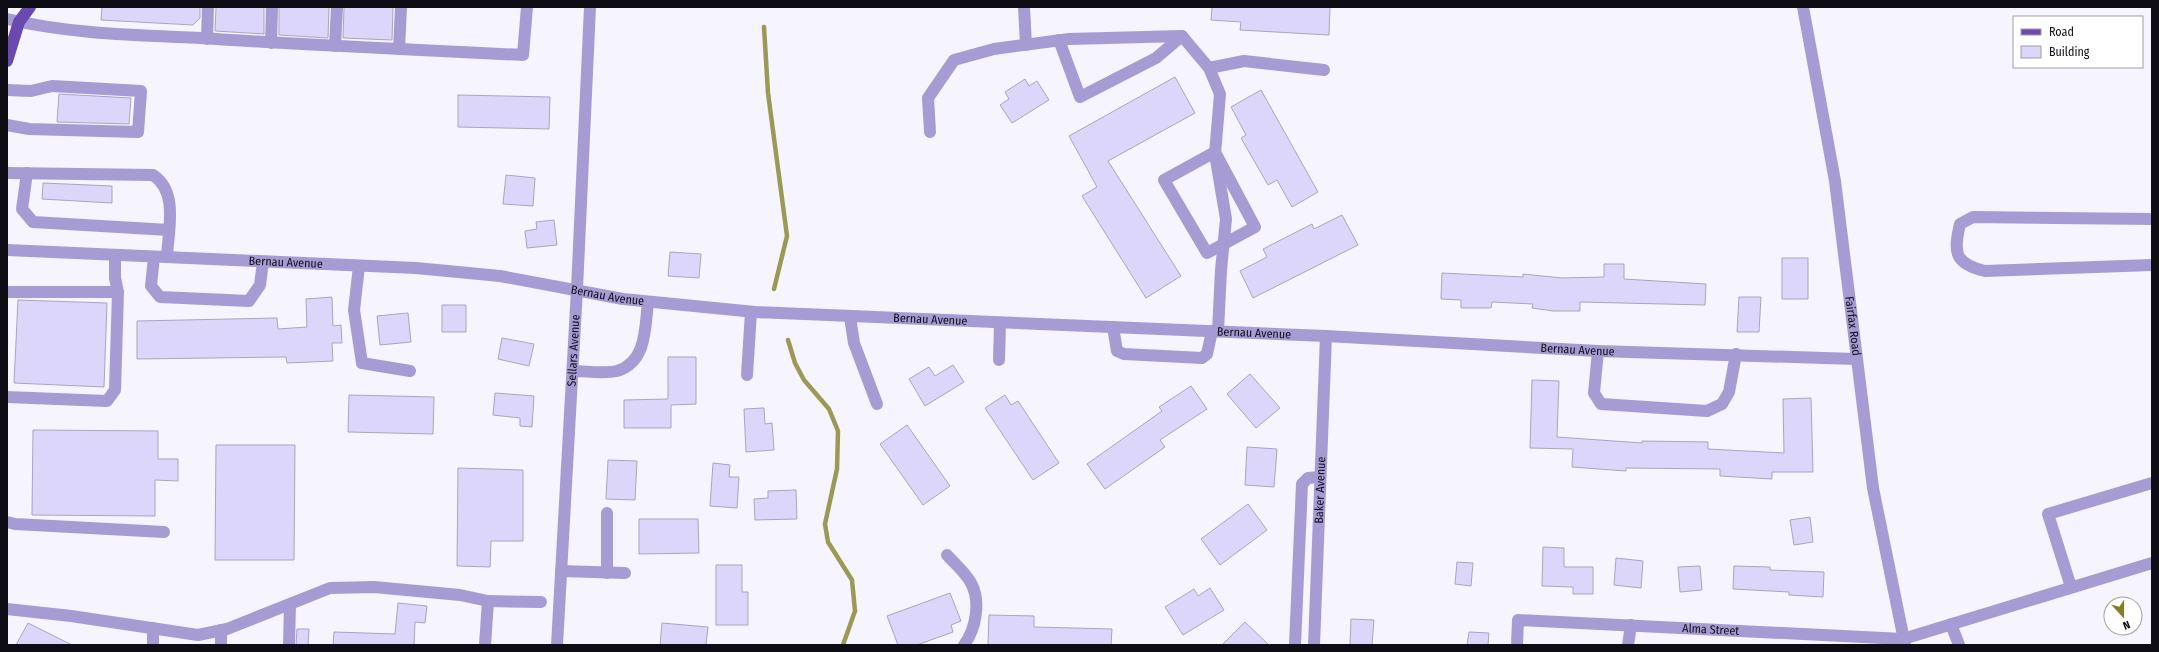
<svg xmlns="http://www.w3.org/2000/svg" width="2159" height="652" font-family="'Fira Sans Condensed',sans-serif">
	<style>
		.lines { fill: none; stroke-linecap: round; stroke-linejoin: round }
		.stream { stroke: #9a9a55; stroke-width: 4.5 }
		.building { fill: #ddd6fb; stroke: #aaa5bd }
		.minor { stroke: #a79bd4; stroke-width: 12 }
		.major { stroke: #6a4ab1; stroke-width: 12 }
		.labels { text-anchor: middle; stroke-width: 3; stroke-linejoin: round; paint-order: stroke }
		.street-label { font-size: 12px; fill: #0e0c15; stroke: #fff }
	</style>
	<rect width="100%" height="100%" fill="#f6f4ff"/>
	<g class="lines">
		<!-- stream -->
		<path class="stream" d="M764,27l4,66 19,143 -13,53
			M788,340l7,23 9,17 25,29 9,22 -1,38 -12,55 3,18 24,38 3,31 -12,34"/>
	</g>
	<!-- building -->
	<path class="building" d="M102,7h98v11l-7,7 -92,-5z
		M216,7h48v27l-49,-3z
		M279,7h50l-1,31 -49,-3z
		M344,7h49l-1,33 -49,-2z
		M1212,7h118l-1,28 -89,-5 1,-8 -30,-2z
		M1175,77l20,36 -87,48 73,115 -35,22 -64,-102 15,-9 -28,-51z
		M1025,79l4,7 8,-5 12,19 -37,23 -12,-18 9,-6 -4,-7z
		M1261,90l57,102 -26,15 -15,-27 -9,5 -27,-47 5,-3 -15,-28z
		M59,94l72,4 -2,26 -72,-2z
		M458,95l92,2 -1,32 -91,-2z
		M506,175l29,3 -2,28 -30,-2z
		M43,183l69,3v17l-70,-4z
		M1342,215l16,30 -105,53 -13,-27 27,-14 -4,-8 49,-25 2,5z
		M554,220l3,25 -30,3 -2,-17 12,-2 -1,-7z
		M670,252l31,2 -2,24 -31,-2z
		M1782,258h26v41h-26z
		M1604,264h20v15l82,5 -1,21 -125,-3v9h-27l-21,-3 1,-4 -41,-2 -1,6h-30v-8l-20,-1 1,-26 81,4v-3l39,4 42,-1z
		M332,297l1,29 8,-1 1,18h-10l1,18 -46,2 -1,-6 -149,2v-38l140,-3 1,11 29,-2 -1,-28z
		M1739,297h22l-2,35h-22z
		M18,300l89,3 -3,84 -90,-4z
		M442,305h24v27h-24z
		M408,313l3,29 -31,3 -3,-29z
		M502,338l32,6 -5,22 -31,-7z
		M668,357h28v47l-25,1v23h-47v-28l44,-1z
		M953,365l11,17 -39,24 -16,-27 20,-12 6,9z
		M1250,374l30,34 -24,20 -29,-34z
		M1532,380l27,1 -2,56 85,6v-2l66,1v7l76,4 -1,-54 28,-1 2,74h-41v7l-52,-3v-7l-94,-1v3l-54,-4 1,-18 -43,-1z
		M1191,386l16,23 -47,31 5,7 -60,42 -18,-25 75,-53 -3,-4z
		M495,393l39,3 -2,31 -12,-1v-8l-27,-3z
		M349,395l85,2 -1,37 -85,-2z
		M1005,395l6,10 7,-4 41,62 -26,17 -48,-72z
		M764,408l1,16 7,-1 2,27 -28,2 -2,-43z
		M907,425l43,61 -27,19 -43,-61z
		M33,430l125,1v28h20v22l-23,-1v36l-123,-1z
		M216,445h79l-1,115h-79z
		M1247,447l30,2 -3,38 -29,-2z
		M608,460l29,1 -2,39 -29,-1z
		M713,463l17,2 -1,12h10l-2,31 -27,-2z
		M458,468l65,2v71h-32l-1,26 -33,-1z
		M796,490l1,29 -42,1 -1,-21 14,-1v-7z
		M1248,504l19,26 -47,35 -19,-26z
		M1810,517l3,25 -19,3 -4,-25z
		M639,519h59l1,34 -60,1z
		M1543,547l21,1v19h29v27h-20v-7l-31,-1z
		M1616,558l27,3 -2,27 -27,-3z
		M1457,562l16,1 -2,23 -16,-2z
		M716,565h26v27h6v33h-32z
		M1700,566l2,24 -22,2 -2,-25z
		M1734,566l36,1v3l54,2 -1,25 -34,-2v-3l-56,-3z
		M1210,588l14,22 -41,25 -18,-28 29,-18 4,7z
		M950,593l11,28 -10,4 2,7 -36,13h-19l-11,-29z
		M398,603l29,3 -2,17 -10,-1 -1,23h-81l1,-13 61,2z
		M989,615l45,1v11l78,2 -1,16h-123z
		M1351,619l23,1 -2,25h-22z
		M1245,622l24,23h-47z
		M28,623l44,22h-56z
		M662,623l46,4 -2,18h-46z
		M297,629h12l-1,16h-12z
		M1469,632l20,1 -1,12h-21z"/>
	<g class="lines">
		<!-- minor -->
		<g class="minor">
			<path d="M1024,7l2,38"/>
			<path id="s1" d="M1803,7l32,174 38,307 32,157"/>
			<path d="M7,19c63,15 128,16 193,19 107,7 215,12 323,17l4,-48"/>
			<path d="M207,39l1,-32"/>
			<path d="M1059,40l21,57 76,-39 26,-22"/>
			<path d="M271,43l1,-36"/>
			<path d="M335,46l2,-39"/>
			<path d="M399,49l2,-42"/>
			<path d="M1209,68l35,-7 80,9"/>
			<path d="M7,90l24,1 21,-5 89,5 -3,41 -109,-3 -22,-4"/>
			<path d="M930,132l-2,-34 26,-38 40,-11 75,-10 113,-3 27,32 11,26 -5,60 11,65 -5,51 -3,61"/>
			<path d="M1215,152l40,75 -48,26 -43,-73z"/>
			<path d="M7,173l146,2c26,17 15,56 14,82"/>
			<path d="M27,173l-5,36 11,13 136,8"/>
			<path d="M2152,219l-179,-2 -13,7c-7,29 -5,40 25,47l167,-6"/>
			<path id="s2" d="M7,250l409,18 84,8 123,23 132,13 571,24 272,15 257,8"/>
			<path d="M154,257l-3,29 9,11 89,4 11,-16 3,-23"/>
			<path d="M359,266l-5,44 8,53 48,8"/>
			<path d="M7,292h111"/>
			<path d="M850,317l4,26 23,61"/>
			<path d="M1113,327l4,24 7,3 78,4 5,-4 5,-23"/>
			<path d="M1598,351l-4,42 7,11 106,7 15,-7 7,-12 7,-38"/>
			<path d="M999,360l1,-37"/>
			<path d="M573,371c13,0 31,3 44,0 30,-9 28,-44 31,-69"/>
			<path d="M747,375l4,-63"/>
			<path d="M7,397l100,4 8,-11 3,-98 -3,-14v-23"/>
			<path d="M7,522l8,2 149,8"/>
			<path d="M947,555c8,9 19,18 24,28 10,18 5,46 -7,62"/>
			<path d="M561,571l64,2"/>
			<path d="M607,573v-60"/>
			<path d="M2071,587l-23,-73 104,-31"/>
			<path d="M7,609l64,7 127,19 29,-6 103,-41 44,-1 86,8 28,6 53,1"/>
			<path d="M1951,624l8,21"/>
			<path d="M153,645v-17"/>
			<path d="M221,645v-15"/>
			<path d="M289,645l1,-41"/>
			<path d="M485,645l3,-44"/>
			<path id="s3" d="M557,645l20,-356 13,-282"/>
			<path d="M1295,645l7,-161 6,-6 12,-1"/>
			<path id="s4" d="M1314,645l12,-309"/>
			<path id="s5" d="M1517,645l1,-25 385,19 249,-76"/>
			<path d="M1628,645l3,-20"/>
		</g>
		<!-- major -->
		<path class="major" d="M7,61l12,-39 11,-15"/>
	</g>
	<g class="labels">
		<!-- street labels -->
		<g class="street-label">
			<text dy="4" stroke="none"><textPath href="#s2" startOffset="279">Bernau Avenue</textPath></text>
			<text dy="4" stroke="none"><textPath href="#s2" startOffset="603">Bernau Avenue</textPath></text>
			<text dy="4" stroke="none"><textPath href="#s2" startOffset="927">Bernau Avenue</textPath></text>
			<text dy="4" stroke="none"><textPath href="#s1" startOffset="323">Fairfax Road</textPath></text>
			<text dy="4" stroke="none"><textPath href="#s2" startOffset="1251">Bernau Avenue</textPath></text>
			<text dy="4" stroke="none"><textPath href="#s2" startOffset="1575">Bernau Avenue</textPath></text>
			<text dy="4" stroke="none"><textPath href="#s3" startOffset="295">Sellars Avenue</textPath></text>
			<text dy="4" stroke="none"><textPath href="#s4" startOffset="155">Baker Avenue</textPath></text>
			<text dy="4" stroke="none"><textPath href="#s5" startOffset="218">Alma Street</textPath></text>
		</g>
	</g>
	<!-- border -->
	<rect width="2159" height="652" fill="none" stroke="#0e0c15" stroke-width="16"/>
	<!-- legend -->
	<rect x="2013" y="16" width="130" height="52" fill="#ffffff" stroke="#9f9ea1"/>
	<rect x="2021" y="29" width="20" height="6" fill="#6a4ab1" stroke="#9f9ea1"/>
	<text x="2049" y="36" font-size="12" fill="#0e0c15">Road</text>
	<rect x="2021" y="46" width="20" height="12" fill="#ddd6fb" stroke="#9f9ea1"/>
	<text x="2049" y="56" font-size="12" fill="#0e0c15">Building</text>
	<!-- north arrow -->
	<g transform="translate(2123 616) rotate(159)"><circle r="19" fill="#ffffff" stroke="#9f9ea1"/>
	<path d="M0-3L7 15L0 10L-7 15Z" fill="#818029"/>
	<text y="-6" font-size="11" font-weight="bold" text-anchor="middle" fill="#0e0c15">N</text>
	</g>
</svg>
